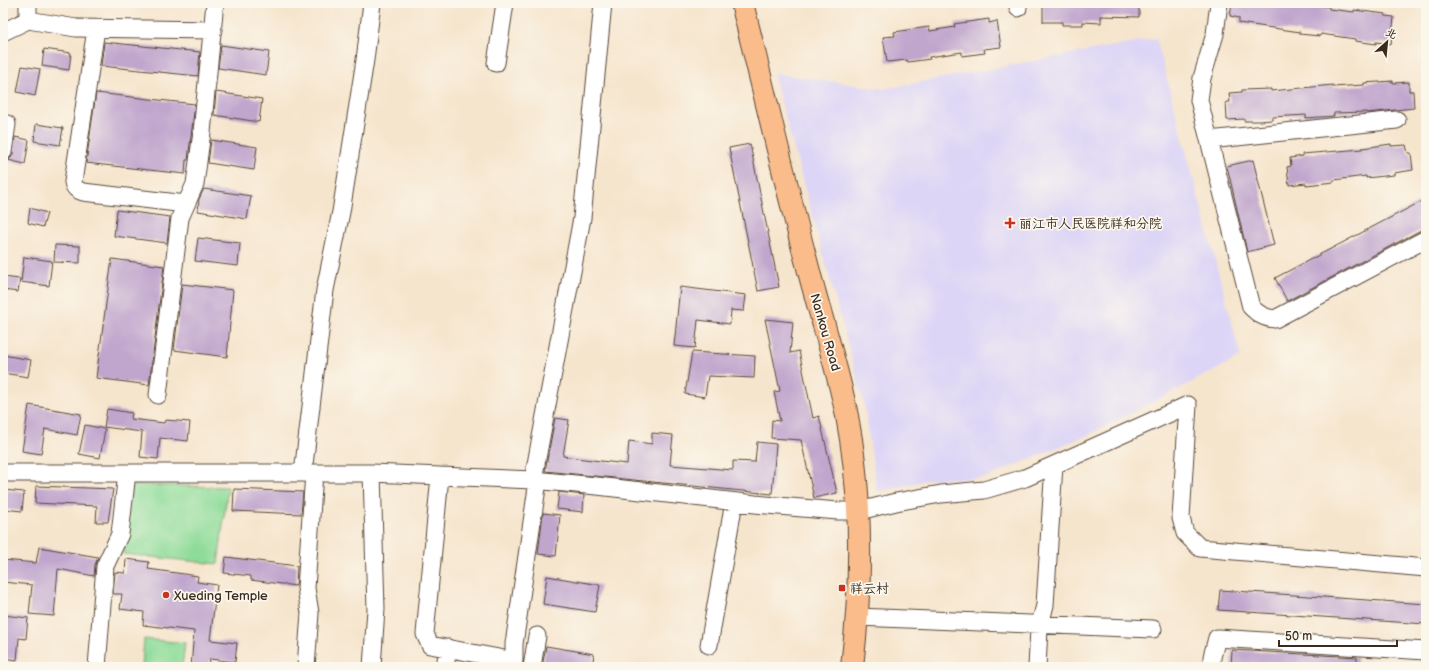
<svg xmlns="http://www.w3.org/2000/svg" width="1429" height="670" font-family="'Balsamiq Sans','LXGW WenKai TC',sans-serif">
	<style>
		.built { fill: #ddd5f6 }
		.green { fill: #8fdc9a; stroke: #65835c }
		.building { fill: #c0a6cd }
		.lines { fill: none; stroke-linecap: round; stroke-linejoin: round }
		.minor-casing { stroke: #574638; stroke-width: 19 }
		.major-casing { stroke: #574638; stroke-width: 24 }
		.minor { stroke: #fff; stroke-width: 17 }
		.major { stroke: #f9bc8a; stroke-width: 22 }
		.poi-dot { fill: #c8321e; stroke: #fbf7ec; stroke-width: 1.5 }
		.labels { text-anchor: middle; stroke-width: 3.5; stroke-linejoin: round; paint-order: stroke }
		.poi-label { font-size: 13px; fill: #3b2a1e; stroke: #fbf7ec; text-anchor: start }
		.street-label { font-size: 13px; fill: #3b2a1e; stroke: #fbf7ec }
	</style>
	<rect width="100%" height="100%" fill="#fbf7ec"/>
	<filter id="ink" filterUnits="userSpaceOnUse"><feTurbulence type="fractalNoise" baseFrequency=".025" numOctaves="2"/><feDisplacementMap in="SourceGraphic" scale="8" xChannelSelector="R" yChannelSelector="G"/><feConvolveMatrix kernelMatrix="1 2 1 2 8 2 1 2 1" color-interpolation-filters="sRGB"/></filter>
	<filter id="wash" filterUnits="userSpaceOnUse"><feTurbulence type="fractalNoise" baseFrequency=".012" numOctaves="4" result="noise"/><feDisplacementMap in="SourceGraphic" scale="16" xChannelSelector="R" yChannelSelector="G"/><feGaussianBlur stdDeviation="0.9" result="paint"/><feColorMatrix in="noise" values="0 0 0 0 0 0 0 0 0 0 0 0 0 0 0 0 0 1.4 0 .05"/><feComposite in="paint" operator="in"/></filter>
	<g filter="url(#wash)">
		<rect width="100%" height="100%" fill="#f6e5cd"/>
		<!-- built -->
		<path class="built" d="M1156,38l85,319 -151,77 -105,44 -54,1 -54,13 -13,-89 -91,-330 110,16z"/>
		<!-- green -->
		<path class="green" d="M132,485l96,2 -10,77 -95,-10z
			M144,639l41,4 -3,24h-40z"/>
		<g id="blocks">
			<!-- building -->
			<path class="building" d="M1043,3h96v14l-38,-1v7l-18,-1v3h-21v-3h-19z
				M1232,3h53l12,2 1,-2h5l26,4v2l25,3v-2l32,4 -1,2 9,1 -3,27 -15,-2v2l-21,-3v-2l-34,-5 -1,2 -21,-2 1,-2 -61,-9v-5l-9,-2z
				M989,19v4l8,-2 4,26 -17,2 1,4 -23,3v-4l-33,5 1,2 -22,3 -1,-2 -20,2 -4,-25 12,-1 -1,-4 35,-5 1,4 25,-4 -1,-3z
				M104,42l96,10 -2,24 -97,-10z
				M221,45l48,7 -3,23 -48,-7z
				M44,49l27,4 -2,17 -27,-4z
				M22,66l18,3 -5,27 -18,-4z
				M1393,81v2l16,-1v9h4l1,17 -47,5 -1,-1 -32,1v3l-28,2v-3l-34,2v3l-12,1h-16v-2l-17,1 -1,-18h4l-1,-9 13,-1v-2l29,-1v2l62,-6v2l31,-2v-2z
				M216,92l46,7 -3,23 -45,-7z
				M96,93l99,11 -7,56h-2l-1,14 -99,-11z
				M36,124l27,4 -3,17 -26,-4z
				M15,137l14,3 -4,24 -17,-4 3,-2 2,-4z
				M211,140l46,7 -3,23 -46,-7z
				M750,144l29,143 -21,4 -29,-143z
				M1391,144v2l15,-1 2,8h3l2,17 -19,3v2l-28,3v-2l-32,4v2l-28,3v-2l-17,2 -2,-18 4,-1 -1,-8 13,-2 -1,-2 60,-5v-1z
				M1253,160l21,85 -27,7 -20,-86z
				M204,189l47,7 -4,23 -49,-8 1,-12z
				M1426,199v30l-5,1 -134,71 -12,-23z
				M30,208l17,5 -4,14 -15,-4z
				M117,210l53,7 -3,26 -53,-7z
				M198,238l42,5 -2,23 -43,-5z
				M55,245l25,1v17l-26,-1z
				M24,257l28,4 -3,25 -28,-4z
				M112,259l52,7 -15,119 -53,-7z
				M3,277l17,2 -2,13 -15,-2z
				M182,284l51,6 -6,67 -53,-7z
				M680,287l66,8 -2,16 -13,-1 -1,14 -32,-4 -3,28 -21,-2z
				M765,319l28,3 -3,31 9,-2 14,67 6,-2 18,77 -23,5 -13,-58 -30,-2 1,-18 8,1 -6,-29 6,-1z
				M692,352l63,4 -1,22 -46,-2 -3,21 -20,-3z
				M3,355l28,5 -3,17 -25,-4z
				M29,405l52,9 -4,21 -32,-6 -4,25 -19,-3z
				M107,409l25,4 -1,6 33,4 1,-3 25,2 -2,19 -28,-3 -2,21 -18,-2 2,-25 -38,-5z
				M555,418l14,2 -6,36 21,3 43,5 2,-23 23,3v-11l21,2 -3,30 63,5v-9l22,1 2,-20 19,2 -4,50 -227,-23z
				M85,425l20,4 -5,29 -21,-4z
				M36,486l77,3 -5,33h-12l1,-16 -62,-3z
				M234,489l69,3 -2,22 -68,-3z
				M3,490l21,2 -2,19 -19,-2z
				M559,492l25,3 -1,17 -26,-3z
				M543,513l17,2 -4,41 -18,-2z
				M39,547l59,10 -3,8 -1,11 -36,-7 -4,47 -25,-2 3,-29 -29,-3v-22l33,3z
				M226,557l71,9 -1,20 -45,-6v-4l-27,-3z
				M126,559l23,3 -1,7 50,7 -1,6 20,3 -7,55 27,3 -2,19 -25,-3 -1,8h-18l3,-36 -51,-6 1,-13 -24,-3 2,-15h-9l2,-22 10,1z
				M547,576l53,9 -5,27 -52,-8z
				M1220,590l206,14v20l-208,-14z
				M3,615l25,3 -2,21 -7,-1 -2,22 -14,-2z
				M546,646l48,8 -2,13h-50z
				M1232,650l125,7v10h-126z"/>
		</g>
	</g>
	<g filter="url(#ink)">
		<use href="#blocks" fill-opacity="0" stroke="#574638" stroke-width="1"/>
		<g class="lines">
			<defs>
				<path id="minor" d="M1219,3l-4,31 -13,44 -3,22 52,207c7,7 13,11 24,12l151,-80
					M1018,8v-5
					M28,20v-17
					M96,29l-23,153c1,6 4,8 10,10l103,12
					M3,32l25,-12 48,8 137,2
					M496,63l9,-60
					M1209,140l188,-20
					M3,152l4,-28
					M158,395l22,-177 15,-34 7,-52 13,-129
					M3,473h369l68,3 93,4 64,6 158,18 83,7h21l37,-9 45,-8 43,-4 41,-12 163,-73 -7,113 4,15 15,15 226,20
					M303,473l22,-183 16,-78 24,-152 7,-57
					M440,476l-15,158 5,11 84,16
					M533,480l49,-262 21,-215
					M857,617l296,12
					M709,645l25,-143
					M97,667l8,-101 15,-32 7,-61
					M306,667l4,-54 -4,-25 8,-115
					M372,667l4,-58 -4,-136
					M445,667l3,-19
					M512,667l2,-6v-17l24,-163
					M532,667l5,-31
					M1037,667l2,-38 6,-24 9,-140
					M1212,667v-10l5,-19 209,13"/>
				<path id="major" d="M742,3c22,87 42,175 65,261 13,51 30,101 40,152 16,84 15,167 5,251"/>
			</defs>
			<!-- minor casing -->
			<use href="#minor" class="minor-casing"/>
			<!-- major casing -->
			<use href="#major" class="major-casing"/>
			<!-- minor -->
			<use href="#minor" class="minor"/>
			<!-- major -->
			<use href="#major" class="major"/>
		</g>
	</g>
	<!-- markers -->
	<g class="poi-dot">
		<path d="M1008 217h4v4h4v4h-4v4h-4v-4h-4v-4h4z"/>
		<rect x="838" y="584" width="8" height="8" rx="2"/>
		<circle cx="166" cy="595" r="4"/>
	</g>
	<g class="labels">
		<!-- poi labels -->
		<g class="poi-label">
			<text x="1019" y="228">丽江市人民医院祥和分院</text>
			<text x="850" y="593">祥云村</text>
			<text x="174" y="600">Xueding Temple</text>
		</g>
		<!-- street labels -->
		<g class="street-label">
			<text transform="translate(826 332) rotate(74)" y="5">Nankou Road</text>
		</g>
	</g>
	<!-- margin -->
	<rect width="1429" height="670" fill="none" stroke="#fbf7ec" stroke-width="16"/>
	<!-- north arrow -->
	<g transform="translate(1387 42) rotate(27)" stroke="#fbf7ec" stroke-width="3" paint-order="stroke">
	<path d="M0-3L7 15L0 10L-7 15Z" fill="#3b2a1e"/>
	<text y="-6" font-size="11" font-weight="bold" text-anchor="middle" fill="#3b2a1e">北</text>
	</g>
	<!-- scale -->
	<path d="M1279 640v6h118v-6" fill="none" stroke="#3b2a1e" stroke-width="2"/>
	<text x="1285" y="640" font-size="12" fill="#3b2a1e" stroke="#fbf7ec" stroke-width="3" paint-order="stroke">50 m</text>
</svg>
